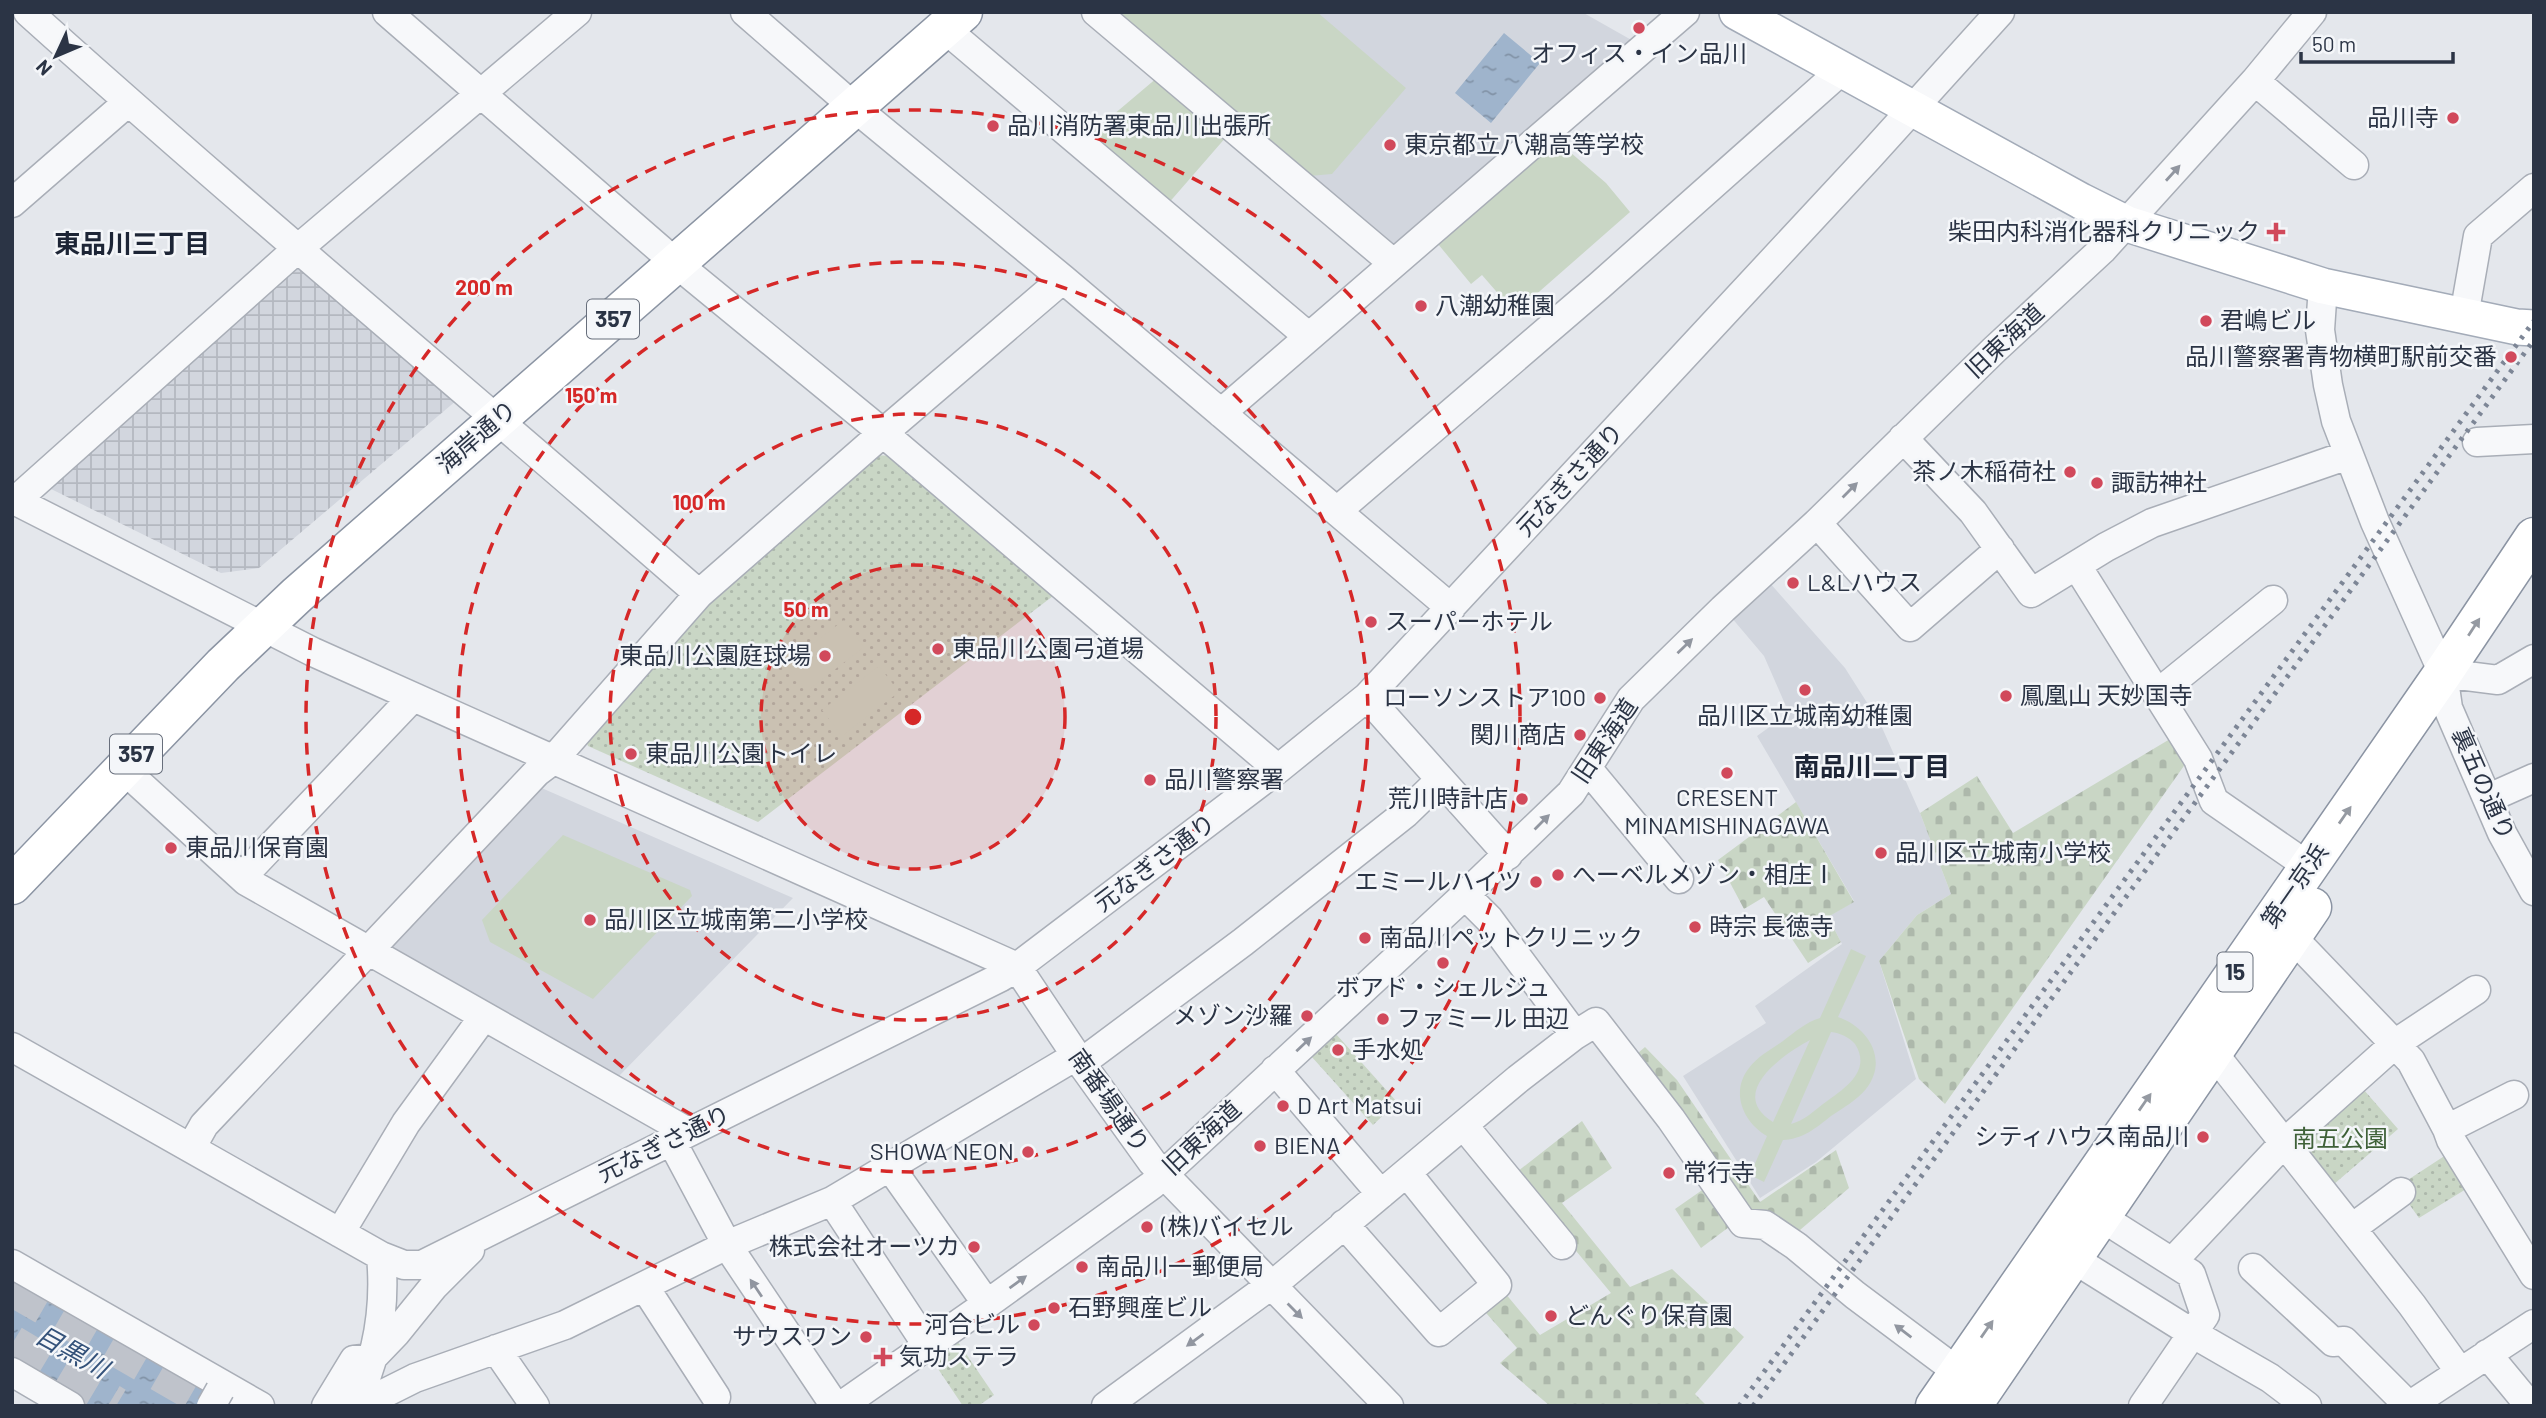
<svg xmlns="http://www.w3.org/2000/svg" width="2546" height="1418" font-family="Barlow,'Noto Sans JP',sans-serif">
	<style>
		.built { fill: #d2d6de }
		.industrial { fill: url(#industrial-grid) }
		.cemetery { fill: url(#cemetery-stones) }
		.park { fill: url(#park-dots) }
		.garden { fill: #c9d6c5; fill-rule: evenodd }
		.water { fill: url(#water-ripples) }
		.lines { fill: none; stroke-linecap: round; stroke-linejoin: round }
		.highway-tunnel { stroke: #bfc3cb; stroke-width: 38; stroke-dasharray: 38 19; stroke-linecap: butt }
		.minor-casing { stroke: #a9aeb7; stroke-width: 31 }
		.major-casing { stroke: #a3abb8; stroke-width: 38 }
		.highway-casing { stroke: #8b94a3; stroke-width: 41 }
		.minor { stroke: #f7f8fa; stroke-width: 28 }
		.major { stroke: #fff; stroke-width: 35 }
		.highway { stroke: #fff; stroke-width: 38 }
		.rail { stroke: #7d8696; stroke-width: 5; stroke-dasharray: 3.5 7; stroke-linecap: butt }
		.minor-bridge-casing { stroke: #a9aeb7; stroke-width: 31; stroke-linecap: butt }
		.minor-bridge { stroke: #f7f8fa; stroke-width: 28 }
		.oneway { fill: #9196a0 }
		.oneway2 { fill: #959aa2 }
		.ring { fill: none; stroke: #d62828; stroke-width: 3.5; stroke-dasharray: 12 9 }
		.poi-dot { fill: #d1495b; stroke: #f4f6f9; stroke-width: 2.5 }
		.labels { text-anchor: middle; stroke-width: 5; stroke-linejoin: round; paint-order: stroke }
		.shield { fill: #f4f6f9; stroke: #676e7b; stroke-width: 2 }
		.shield-label { font-size: 23px; font-weight: bold; fill: #2b3445 }
		.poi-label { font-size: 24px; fill: #2b3445; stroke: #f4f6f9; text-anchor: start }
		.street-label { font-size: 24px; fill: #2b3445; stroke: #f4f6f9 }
		.park-label { font-size: 24px; fill: #3f6138; stroke: #f4f6f9 }
		.neighbourhood-label { font-size: 26px; font-weight: bold; fill: #1d2536; stroke: #f4f6f9 }
		.water-label { font-size: 26px; font-style: italic; fill: #34527a; stroke: #f4f6f9 }
		.centre { fill: #d62828; stroke: #f4f6f9; stroke-width: 3.5 }
		.ring-label { font-size: 21px; text-anchor: middle; font-weight: bold; fill: #d62828; stroke: #f4f6f9; stroke-width: 5; stroke-linejoin: round; paint-order: stroke }
	</style>
	<defs>
		<pattern id="industrial-grid" width="8" height="8" patternUnits="userSpaceOnUse" patternTransform="scale(1.75)"><rect width="8" height="8" fill="#d2d6de"/><path d="M0 4h8M4 0v8" fill="none" stroke="#b4b8c0"/></pattern>
		<pattern id="cemetery-stones" width="16" height="16" patternUnits="userSpaceOnUse" patternTransform="scale(1.75)"><rect width="16" height="16" fill="#c9d6c5"/><path d="M2 7V4a2 2 0 0 1 4 0v3zM10 15v-3a2 2 0 0 1 4 0v3z" fill="#adb8ab"/></pattern>
		<pattern id="park-dots" width="8" height="8" patternUnits="userSpaceOnUse" patternTransform="scale(1.75)"><rect width="8" height="8" fill="#c9d6c5"/><path d="M2 2h.1M6 6h.1" fill="none" stroke="#adb8ab" stroke-width="1.8" stroke-linecap="round"/></pattern>
		<pattern id="water-ripples" width="26" height="14" patternUnits="userSpaceOnUse" patternTransform="scale(1.75)"><rect width="26" height="14" fill="#9fb4cc"/><path d="M2 4q2-2 4 0t4 0M15 11q2-2 4 0t4 0" fill="none" stroke="#8293a7"/></pattern>
	</defs>
	<rect width="100%" height="100%" fill="#e4e7ec"/>
	<!-- built -->
	<path class="built" d="M1106,12h476l53,30 -244,206z
		M1769,582l76,86 35,55 40,90 31,81 -34,21 -38,46 37,118 -100,83 -56,36 -77,-122 83,-53 -11,-17 87,-62 -14,-27 26,-16 -97,-165 32,-23 -25,-57 -33,-39z
		M537,786l256,112 -175,179 -230,-122v-13z"/>
	<!-- industrial -->
	<path class="industrial" d="M302,264l155,136 -198,168 -38,5 -174,-86 -1,-6z"/>
	<!-- cemetery -->
	<path class="cemetery" d="M2175,736l11,27 -241,341 -26,-25 -40,-118 38,-46 34,-21 -31,-81 57,-37 36,57z
		M1796,802l58,100 -26,15 13,25 -33,21 -44,-66 -20,12 -26,-49z
		M1645,1047l32,33 83,122 76,-52 13,38 -56,48 -49,-23 -113,-154z
		M1582,1121l30,47 -50,35 68,84 42,-18 72,68 -49,57 12,12h-157l-50,-43 17,-15 -38,-43 21,-18 40,48 71,-42 -98,-118z
		M1708,1186l25,38 -32,24 -26,-39z"/>
	<!-- park -->
	<path class="park" d="M870,455l26,1 157,140 -295,226 -170,-76 -3,-8 115,-136z
		M1336,1034l61,68 -24,23 -62,-69z
		M2357,1082l41,47 -72,62 -32,-52z
		M2449,1153l22,33 -52,32 -22,-31z
		M954,1336l40,59 -16,11h-15l-35,-52z"/>
	<!-- garden -->
	<path class="garden" d="M1114,12h203l89,76 -74,86 -23,2z
		M1158,77l69,59 -60,69 -80,-68z
		M1556,140l50,43 24,29 -115,101 -33,-38 -11,9 -33,-40z
		M844,620l20,27 -57,44 -21,-27z
		M879,666l20,26 -57,44 -20,-26z
		M563,835l127,55 2,6 -99,103 -103,-57 -8,-22z
		M1851,949l15,7 -28,61c30,10 51,43 28,72 -9,11 -23,19 -35,27 -15,12 -28,23 -48,24l-19,42 -14,-7 17,-39c-24,-14 -37,-44 -18,-68 9,-12 23,-19 34,-27 12,-9 23,-19 37,-23zM1831,1032c9,1 18,5 24,12 18,28 -13,46 -32,60 -10,8 -20,17 -32,20zM1810,1040l-37,82c-47,-29 11,-68 37,-82z"/>
	<!-- water -->
	<path class="water" d="M1504,33l36,30 -49,60 -36,-30z
		M12,1271l229,135h-151l-78,-44z"/>
	<g class="lines">
		<!-- highway-tunnel -->
		<path class="highway-tunnel" d="M12,1287l206,119
			M12,1344l104,62"/>
		<defs>
			<path id="minor" d="M28,12c220,198 448,387 671,582
				M387,12l290,252 206,169 395,336
				M745,12l109,95 209,172 388,329
				M1096,12l297,251
				M944,28l365,309
				M2255,81l99,84
				M12,203l116,-101
				M2323,286l-3,44 8,55 8,36 39,101 68,151 5,35 54,125 32,58
				M2464,316l14,-80 56,-48
				M1221,413l464,-401
				M1903,438l70,74 58,81 75,-46 46,-24 196,-68
				M2477,442l57,-3
				M12,499l301,153 704,315 64,96 71,99 237,244
				M15,501l272,-243 290,-246
				M1337,511l262,-225 243,-216
				M1817,523l93,104 90,-78
				M2077,566l121,193 16,42 94,65
				M2443,673l55,7 36,-21
				M2157,694l116,-94
				M1367,697l141,158
				M122,768l124,113 442,251
				M1588,769l91,110
				M2489,798l45,-20
				M242,877l171,-180
				M1465,895l24,24 86,116
				M2292,937l119,124 36,68 4,11 83,135
				M12,1047l369,209 23,9h18l579,-288 16,-10 261,-198 89,-72 501,-539 132,-146
				M2214,1054l198,251 48,67
				M1081,1063l162,-121 163,-129 34,-33
				M1275,1070l106,124
				M1464,1126l98,119
				M2447,1129l67,-34
				M671,1140l56,105 108,161
				M191,1148l13,-23 333,-353 16,-12 146,-166 184,-161 180,-154
				M890,1167l97,137
				M832,1201l95,144
				M2101,1217l90,57 14,41 -62,91
				M1344,1224l95,108 58,-47 -90,-112
				M2352,1228l49,-36
				M340,1233l66,-110 78,-107
				M2072,1258l120,75 78,45 37,28
				M2173,1261l110,-117 113,-101 80,-53
				M12,1264l248,142
				M2253,1268l80,74 11,-1 65,65
				M644,1286l72,111
				M496,1349l39,57
				M2487,1354l43,52
				M12,1372l58,34
				M379,1396l36,-18 150,-53 162,-80 105,-44 244,-145
				M326,1406l28,-46 18,-2 24,-25 38,-47 36,-36
				M354,1406c23,-47 32,-98 27,-150
				M841,1406l146,-102 165,-119 313,-290 106,-102 60,-94 92,-90 94,-86 177,-173 108,-100 153,-169 57,-69
				M1106,1406l176,-129 236,-198 57,-44 21,-13 75,97 72,104 22,2 31,21 59,49 103,77
				M2409,1406l125,-82"/>
			<path id="major" d="M1737,12l344,189 46,23 196,62 194,41 17,1"/>
			<path id="highway" d="M12,885l211,-220 74,-70 666,-583
				M1935,1406l508,-733 91,-136
				M1972,1406l340,-499"/>
		</defs>
		<!-- minor casing -->
		<use href="#minor" class="minor-casing"/>
		<!-- major casing -->
		<use href="#major" class="major-casing"/>
		<!-- highway casing -->
		<use href="#highway" class="highway-casing"/>
		<!-- minor -->
		<use href="#minor" class="minor"/>
		<!-- major -->
		<use href="#major" class="major"/>
		<!-- highway -->
		<use href="#highway" class="highway"/>
		<!-- rail -->
		<path class="rail" d="M1739,1406l795,-1085
			M1753,1406l781,-1066"/>
		<defs>
			<path id="minor-bridge" d="M211,1406l9,-16"/>
		</defs>
		<!-- minor-bridge casing -->
		<use href="#minor-bridge" class="minor-bridge-casing"/>
		<!-- minor-bridge -->
		<use href="#minor-bridge" class="minor-bridge"/>
	</g>
	<!-- one-way arrows -->
	<defs><path id="oneway-solid" d="M-6-.8H1V-3.2L6.5 0L1 3.2V.8H-6Z" transform="scale(1.75)"/></defs>
	<g class="oneway">
		<use href="#oneway-solid" transform="translate(2173 173) rotate(-48)"/>
		<use href="#oneway-solid" transform="translate(1850 490) rotate(-45)"/>
		<use href="#oneway-solid" transform="translate(1685 646) rotate(-44)"/>
		<use href="#oneway-solid" transform="translate(1542 822) rotate(-45)"/>
		<use href="#oneway-solid" transform="translate(1304 1044) rotate(-43)"/>
		<use href="#oneway-solid" transform="translate(1018 1282) rotate(-36)"/>
		<use href="#oneway-solid" transform="translate(756 1288) rotate(-124)"/>
		<use href="#oneway-solid" transform="translate(1295 1311) rotate(45)"/>
		<use href="#oneway-solid" transform="translate(1903 1331) rotate(-143)"/>
		<use href="#oneway-solid" transform="translate(1195 1340) rotate(144)"/>
	</g>
	<g class="oneway2">
		<use href="#oneway-solid" transform="translate(2474 627) rotate(-57)"/>
		<use href="#oneway-solid" transform="translate(2345 815) rotate(-55)"/>
		<use href="#oneway-solid" transform="translate(2145 1102) rotate(-55)"/>
		<use href="#oneway-solid" transform="translate(1987 1329) rotate(-55)"/>
	</g>
	<!-- distance rings -->
	<circle cx="913" cy="717" r="152" fill="#d62828" fill-opacity=".12"/>
	<g class="ring">
		<circle cx="913" cy="717" r="152"/>
		<circle cx="913" cy="717" r="303"/>
		<circle cx="913" cy="717" r="455"/>
		<circle cx="913" cy="717" r="607"/>
	</g>
	<!-- markers -->
	<g class="poi-dot">
		<circle cx="1639" cy="28" r="7"/>
		<circle cx="2453" cy="118" r="7"/>
		<circle cx="993" cy="126" r="7"/>
		<circle cx="1390" cy="145" r="7"/>
		<path d="M2272.5 221.5h7v7h7v7h-7v7h-7v-7h-7v-7h7z"/>
		<circle cx="1421" cy="306" r="7"/>
		<circle cx="2206" cy="321" r="7"/>
		<circle cx="2511" cy="357" r="7"/>
		<circle cx="2070" cy="472" r="7"/>
		<circle cx="2097" cy="483" r="7"/>
		<circle cx="1793" cy="583" r="7"/>
		<circle cx="1371" cy="622" r="7"/>
		<circle cx="938" cy="649" r="7"/>
		<circle cx="825" cy="656" r="7"/>
		<circle cx="1805" cy="690" r="7"/>
		<circle cx="2006" cy="696" r="7"/>
		<circle cx="1600" cy="698" r="7"/>
		<circle cx="1580" cy="735" r="7"/>
		<circle cx="631" cy="754" r="7"/>
		<circle cx="1727" cy="773" r="7"/>
		<circle cx="1150" cy="780" r="7"/>
		<circle cx="1522" cy="799" r="7"/>
		<circle cx="171" cy="848" r="7"/>
		<circle cx="1881" cy="853" r="7"/>
		<circle cx="1558" cy="875" r="7"/>
		<circle cx="1536" cy="882" r="7"/>
		<circle cx="590" cy="920" r="7"/>
		<circle cx="1695" cy="927" r="7"/>
		<circle cx="1365" cy="938" r="7"/>
		<circle cx="1443" cy="963" r="7"/>
		<circle cx="1307" cy="1016" r="7"/>
		<circle cx="1383" cy="1019" r="7"/>
		<circle cx="1338" cy="1050" r="7"/>
		<circle cx="1283" cy="1106" r="7"/>
		<circle cx="2203" cy="1137" r="7"/>
		<circle cx="1260" cy="1146" r="7"/>
		<circle cx="1028" cy="1152" r="7"/>
		<circle cx="1669" cy="1173" r="7"/>
		<circle cx="1147" cy="1227" r="7"/>
		<circle cx="974" cy="1247" r="7"/>
		<circle cx="1082" cy="1267" r="7"/>
		<circle cx="1054" cy="1308" r="7"/>
		<circle cx="1551" cy="1316" r="7"/>
		<circle cx="1034" cy="1325" r="7"/>
		<circle cx="866" cy="1337" r="7"/>
		<path d="M879.5 1346.5h7v7h7v7h-7v7h-7v-7h-7v-7h7z"/>
	</g>
	<g class="labels">
		<!-- shield labels -->
		<g class="shield">
			<rect x="587" y="299.5" width="52" height="39" rx="5"/>
			<rect x="110" y="734.5" width="52" height="39" rx="5"/>
			<rect x="2217.5" y="952.5" width="35" height="39" rx="5"/>
		</g>
		<g class="shield-label">
			<text x="613" y="327">357</text>
			<text x="136" y="762">357</text>
			<text x="2235" y="980">15</text>
		</g>
		<!-- poi labels -->
		<g class="poi-label">
			<text x="1639" y="62" text-anchor="middle">オフィス・イン品川</text>
			<text x="2439" y="126" text-anchor="end">品川寺</text>
			<text x="1007" y="134">品川消防署東品川出張所</text>
			<text x="1404" y="153">東京都立八潮高等学校</text>
			<text x="2260" y="240" text-anchor="end">柴田内科消化器科クリニック</text>
			<text x="1435" y="314">八潮幼稚園</text>
			<text x="2220" y="329">君嶋ビル</text>
			<text x="2497" y="365" text-anchor="end">品川警察署青物横町駅前交番</text>
			<text x="2056" y="480" text-anchor="end">茶ノ木稲荷社</text>
			<text x="2111" y="491">諏訪神社</text>
			<text x="1807" y="591">L&amp;Lハウス</text>
			<text x="1385" y="630">スーパーホテル</text>
			<text x="952" y="657">東品川公園弓道場</text>
			<text x="811" y="664" text-anchor="end">東品川公園庭球場</text>
			<text x="2020" y="704">鳳凰山 天妙国寺</text>
			<text x="1586" y="706" text-anchor="end">ローソンストア100</text>
			<text x="1805" y="724" text-anchor="middle">品川区立城南幼稚園</text>
			<text x="1566" y="743" text-anchor="end">関川商店</text>
			<text x="645" y="762">東品川公園トイレ</text>
			<text x="1164" y="788">品川警察署</text>
			<text x="1727" y="806" text-anchor="middle">CRESENT<tspan x="1727" dy="28">MINAMISHINAGAWA</tspan></text>
			<text x="1508" y="807" text-anchor="end">荒川時計店</text>
			<text x="185" y="856">東品川保育園</text>
			<text x="1895" y="861">品川区立城南小学校</text>
			<text x="1572" y="883">へーベルメゾン・相庄Ⅰ</text>
			<text x="1522" y="890" text-anchor="end">エミールハイツ</text>
			<text x="604" y="928">品川区立城南第二小学校</text>
			<text x="1709" y="935">時宗 長徳寺</text>
			<text x="1379" y="946">南品川ペットクリニック</text>
			<text x="1443" y="996" text-anchor="middle">ボアド・シェルジュ</text>
			<text x="1293" y="1024" text-anchor="end">メゾン沙羅</text>
			<text x="1397" y="1027">ファミール 田辺</text>
			<text x="1352" y="1058">手水処</text>
			<text x="1297" y="1114">D Art Matsui</text>
			<text x="2189" y="1145" text-anchor="end">シティハウス南品川</text>
			<text x="1274" y="1154">BIENA</text>
			<text x="1014" y="1160" text-anchor="end">SHOWA NEON</text>
			<text x="1683" y="1181">常行寺</text>
			<text x="1161" y="1235">(株)バイセル</text>
			<text x="960" y="1255" text-anchor="end">株式会社オーツカ</text>
			<text x="1096" y="1275">南品川一郵便局</text>
			<text x="1068" y="1316">石野興産ビル</text>
			<text x="1565" y="1324">どんぐり保育園</text>
			<text x="1020" y="1333" text-anchor="end">河合ビル</text>
			<text x="852" y="1345" text-anchor="end">サウスワン</text>
			<text x="899" y="1365">気功ステラ</text>
		</g>
		<!-- street labels -->
		<g class="street-label">
			<text transform="translate(2005 341) rotate(-43)" y="8">旧東海道</text>
			<text transform="translate(477 437) rotate(-41)" y="8">海岸通り</text>
			<text transform="translate(1570 480) rotate(-47)" y="8">元なぎさ通り</text>
			<text transform="translate(1605 741) rotate(-56)" y="8">旧東海道</text>
			<text transform="translate(2483 784) rotate(66)" y="8">裏五の通り</text>
			<text transform="translate(1155 863) rotate(-37)" y="8">元なぎさ通り</text>
			<text transform="translate(2295 886) rotate(-55)" y="8">第一京浜</text>
			<text transform="translate(1109 1101) rotate(55)" y="8">南番場通り</text>
			<text transform="translate(1202 1138) rotate(-43)" y="8">旧東海道</text>
			<text transform="translate(664 1144) rotate(-26)" y="8">元なぎさ通り</text>
		</g>
		<!-- park labels -->
		<g class="park-label">
			<text x="2340" y="1147">南五公園</text>
		</g>
		<!-- neighbourhood labels -->
		<g class="neighbourhood-label">
			<text x="132" y="253">東品川三丁目</text>
			<text x="1872" y="776">南品川二丁目</text>
		</g>
		<!-- water labels -->
		<g class="water-label">
			<text transform="translate(72 1352) rotate(29)" y="9">目黒川</text>
		</g>
	</g>
	<circle cx="913" cy="717" r="10" class="centre"/>
	<g class="ring-label">
		<text x="484" y="295">200 m</text>
		<text x="591" y="403">150 m</text>
		<text x="699" y="510">100 m</text>
		<text x="806" y="617">50 m</text>
	</g>
	<!-- border -->
	<rect width="2546" height="1418" fill="none" stroke="#2b3445" stroke-width="28"/>
	<!-- north arrow -->
	<g transform="translate(56 56) rotate(226)" stroke="#f4f6f9" stroke-width="5" paint-order="stroke">
	<path d="M0-5L12 26L0 18L-12 26Z" fill="#2b3445"/>
	<text y="-10" font-size="19" font-weight="bold" text-anchor="middle" fill="#2b3445">N</text>
	</g>
	<!-- scale -->
	<path d="M2301 52v10h152v-10" fill="none" stroke="#2b3445" stroke-width="3.5"/>
	<text x="2312" y="52" font-size="21" fill="#2b3445" stroke="#f4f6f9" stroke-width="5" paint-order="stroke">50 m</text>
</svg>
